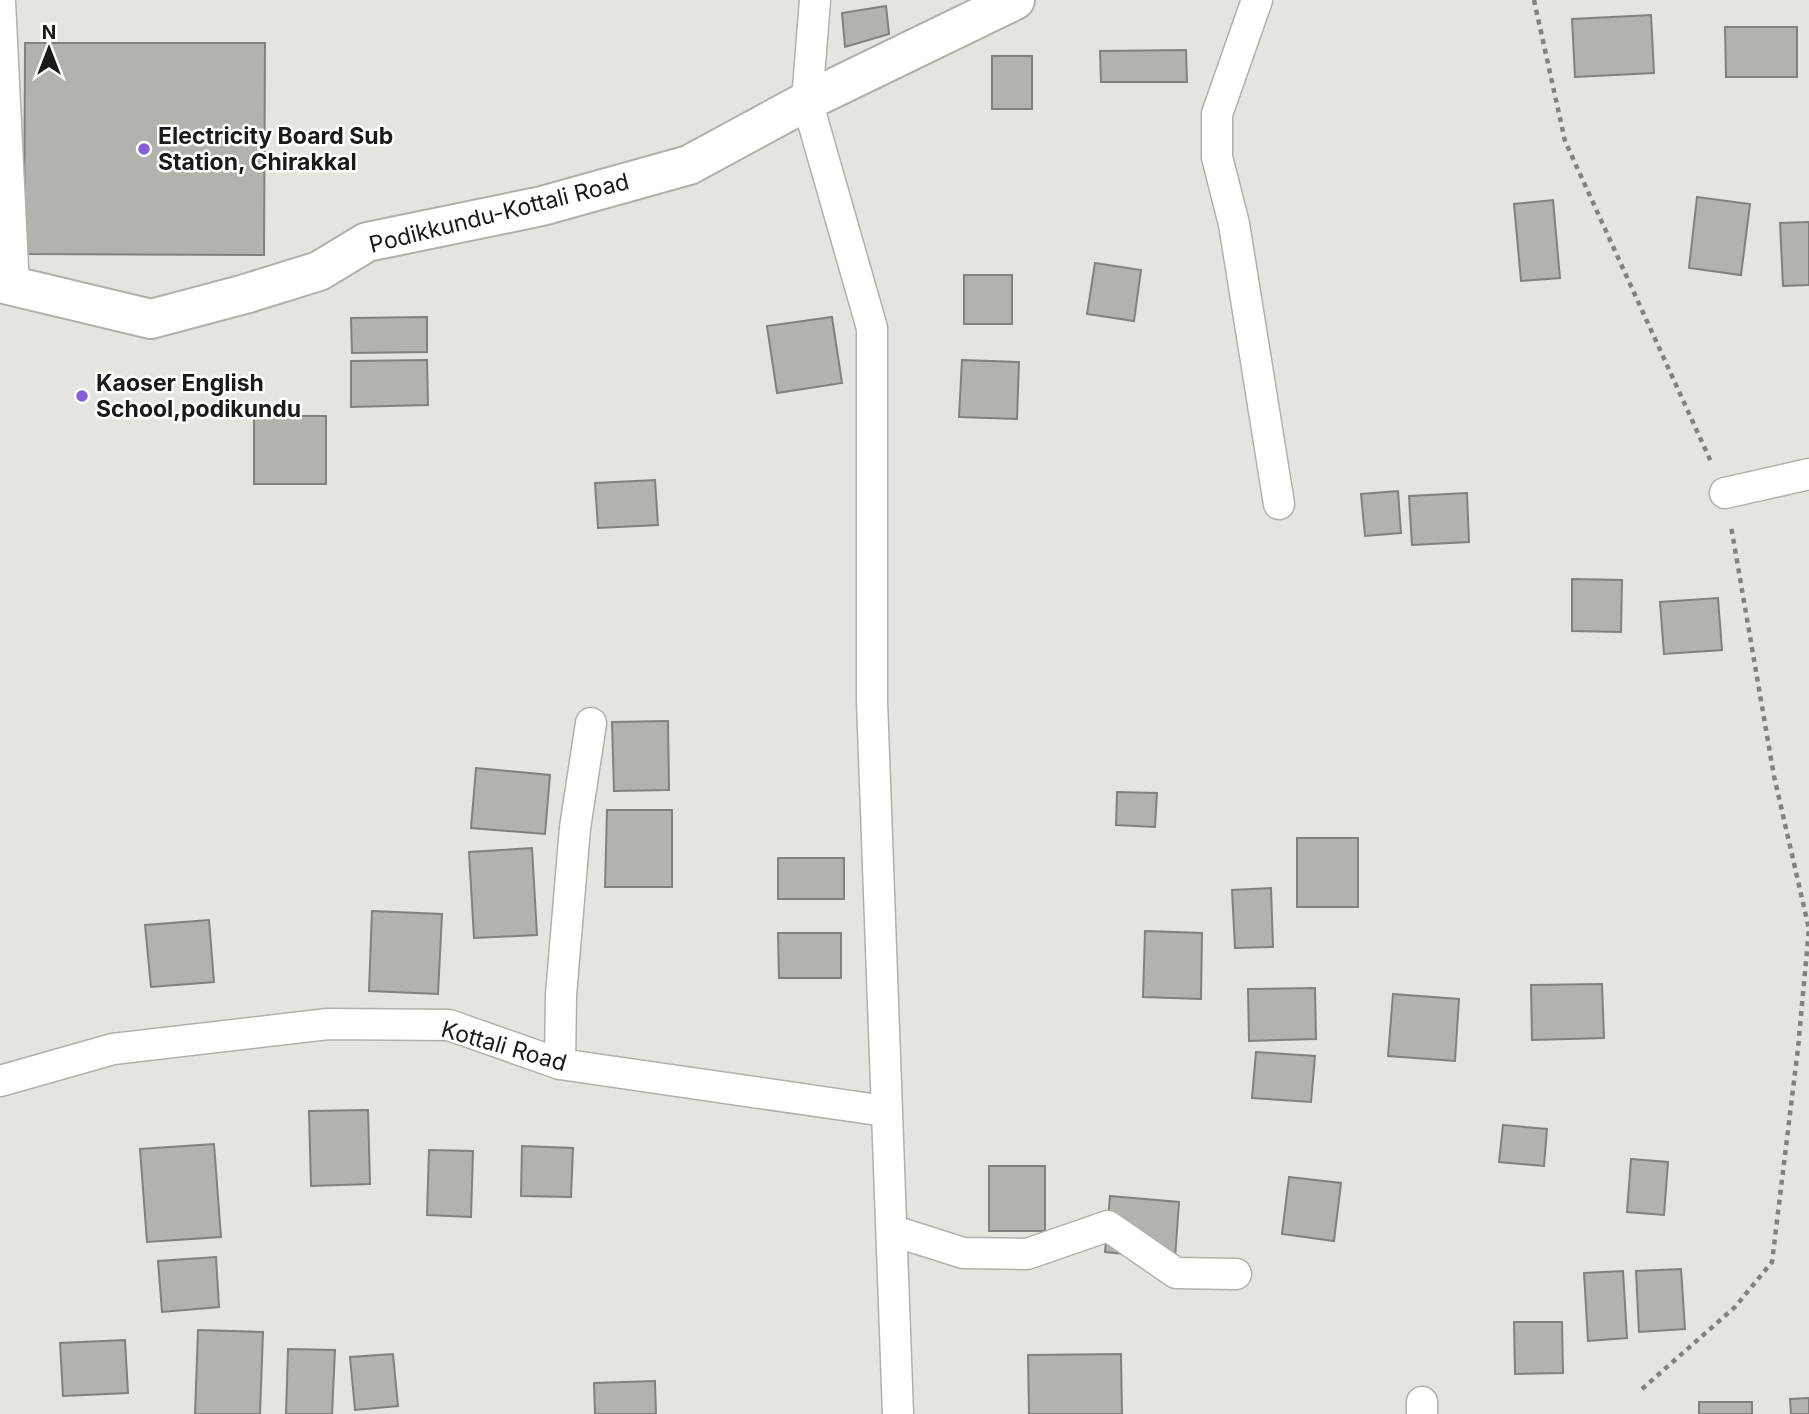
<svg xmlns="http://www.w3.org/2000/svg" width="1809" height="1414" font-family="Inter,sans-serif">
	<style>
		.building { fill: #b2b3ad; stroke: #81827c; stroke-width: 2 }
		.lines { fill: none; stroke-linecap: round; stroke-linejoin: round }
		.minor-casing { stroke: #b0b1ab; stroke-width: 33 }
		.secondary-casing { stroke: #b0b1ab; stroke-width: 42 }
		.path { stroke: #82837f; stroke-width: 4.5; stroke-dasharray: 5 5; stroke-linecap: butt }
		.minor { stroke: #fff; stroke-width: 30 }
		.secondary { stroke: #fff; stroke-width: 38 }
		.poi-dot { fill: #865fda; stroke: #fffffe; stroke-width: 2.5 }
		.labels { text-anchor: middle; stroke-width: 5; stroke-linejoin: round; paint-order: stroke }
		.poi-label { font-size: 23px; font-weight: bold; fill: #1a1a18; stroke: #fffffe; text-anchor: start }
		.street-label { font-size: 23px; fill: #1a1a18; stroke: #fffffe }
	</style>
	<rect width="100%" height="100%" fill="#e3e5de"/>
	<!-- building -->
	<path class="building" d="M886,6l3,28 -44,13 -3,-34z
		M1651,15l3,58 -79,4 -3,-58z
		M1725,27h72v50h-71z
		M25,43h240l-1,212 -240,-1z
		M1186,50l1,32h-86l-1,-31z
		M992,56h40v53h-40z
		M1697,197l53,7 -9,71 -52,-7z
		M1553,200l7,78 -39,3 -7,-77z
		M1809,222v63l-26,1 -3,-63z
		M1095,263l46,7 -7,51 -47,-7z
		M964,275h48v49h-48z
		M427,317v35l-75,1 -1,-35z
		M832,317l10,66 -65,10 -10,-67z
		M427,360l1,45 -77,2v-46z
		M962,360l57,2 -2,57 -58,-2z
		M254,416h72v68h-72z
		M655,480l3,45 -60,3 -3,-45z
		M1398,491l3,42 -36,3 -4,-42z
		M1467,493l2,49 -57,3 -3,-49z
		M1572,579l50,1 -1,52 -49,-1z
		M1718,598l4,52 -58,4 -4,-52z
		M668,721l1,69 -55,1 -2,-69z
		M476,768l74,7 -5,59 -74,-6z
		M1117,792l40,1 -2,34 -39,-2z
		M607,810h65v77h-67z
		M1297,838h61v69h-61z
		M532,848l5,87 -63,3 -5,-86z
		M778,858h66v41h-66z
		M1271,888l2,59 -38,1 -3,-58z
		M372,911l70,3 -4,80 -69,-3z
		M209,920l5,62 -63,5 -6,-62z
		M1145,931l57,2 -1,66 -58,-2z
		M778,933h63v45h-62z
		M1602,984l2,54 -72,2 -1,-55z
		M1315,988l1,51 -67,2 -1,-52z
		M1393,994l66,5 -4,62 -67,-5z
		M1256,1052l59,4 -4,46 -59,-4z
		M368,1110l2,74 -59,2 -2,-75z
		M1503,1125l44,4 -3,37 -45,-4z
		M214,1144l7,93 -74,5 -7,-93z
		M522,1146l51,2 -2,49 -50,-1z
		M429,1150l44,1 -2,66 -44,-2z
		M1631,1159l37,3 -4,53 -37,-3z
		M989,1166h56v65h-56z
		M1289,1177l52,6 -7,58 -52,-7z
		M1110,1196l69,6 -4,57 -70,-7z
		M216,1257l3,50 -57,5 -4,-51z
		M1681,1269l4,60 -46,3 -3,-61z
		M1623,1271l4,67 -39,3 -4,-68z
		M1514,1322h48l1,51 -48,1z
		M198,1330l65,2 -3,82h-65z
		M125,1340l3,53 -65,3 -3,-53z
		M288,1349l47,1 -3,64h-46z
		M393,1354l5,52 -43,4 -5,-53z
		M1121,1354l1,60h-93l-1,-59z
		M655,1381l1,33h-61l-1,-31z
		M1809,1398v16h-18l-1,-15z
		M1699,1402h53v12h-53z"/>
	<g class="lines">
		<defs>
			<path id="minor" d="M815,0l-8,101 65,227v373l26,713
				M1257,0l-40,114v43l17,67 45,280
				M0,1l14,286
				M1725,493l84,-19
				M560,1064l1,-69 14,-167 16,-105
				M0,1081l113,-32 215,-25 121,1 111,39 325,47
				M894,1231l69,22 64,1 81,-28 68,47 60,1
				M1422,1414v-12"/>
			<path id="secondary" d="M0,283l151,36 94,-25 74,-23 48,-29 175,-36 147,-41 118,-64 208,-101"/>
		</defs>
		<!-- minor casing -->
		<use href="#minor" class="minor-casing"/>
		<!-- secondary casing -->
		<use href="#secondary" class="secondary-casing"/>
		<!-- path -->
		<path class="path" d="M1534,0l31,141 147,323
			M1642,1389l93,-82 37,-45 26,-214 11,-119 -35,-153 -43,-250"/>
		<!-- minor -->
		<use href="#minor" class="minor"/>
		<!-- secondary -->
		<use href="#secondary" class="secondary"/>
	</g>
	<!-- markers -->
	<g class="poi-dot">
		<circle cx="144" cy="149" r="7"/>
		<circle cx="82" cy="396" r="7"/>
	</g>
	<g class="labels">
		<!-- poi labels -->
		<g class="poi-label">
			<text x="158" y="144">Electricity Board Sub<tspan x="158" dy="26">Station, Chirakkal</tspan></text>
			<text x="96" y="391">Kaoser English<tspan x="96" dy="26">School,podikundu</tspan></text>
		</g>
		<!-- street labels -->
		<g class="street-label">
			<text transform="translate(499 213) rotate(-14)" y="8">Podikkundu-Kottali Road</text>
			<text transform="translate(504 1046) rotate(16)" y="8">Kottali Road</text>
		</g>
	</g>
	<!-- north arrow -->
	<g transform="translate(49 49)" stroke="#fffffe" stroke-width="5" paint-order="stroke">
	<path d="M0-5L12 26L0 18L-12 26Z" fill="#1a1a18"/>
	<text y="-10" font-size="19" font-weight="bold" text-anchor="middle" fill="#1a1a18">N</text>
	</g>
</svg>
